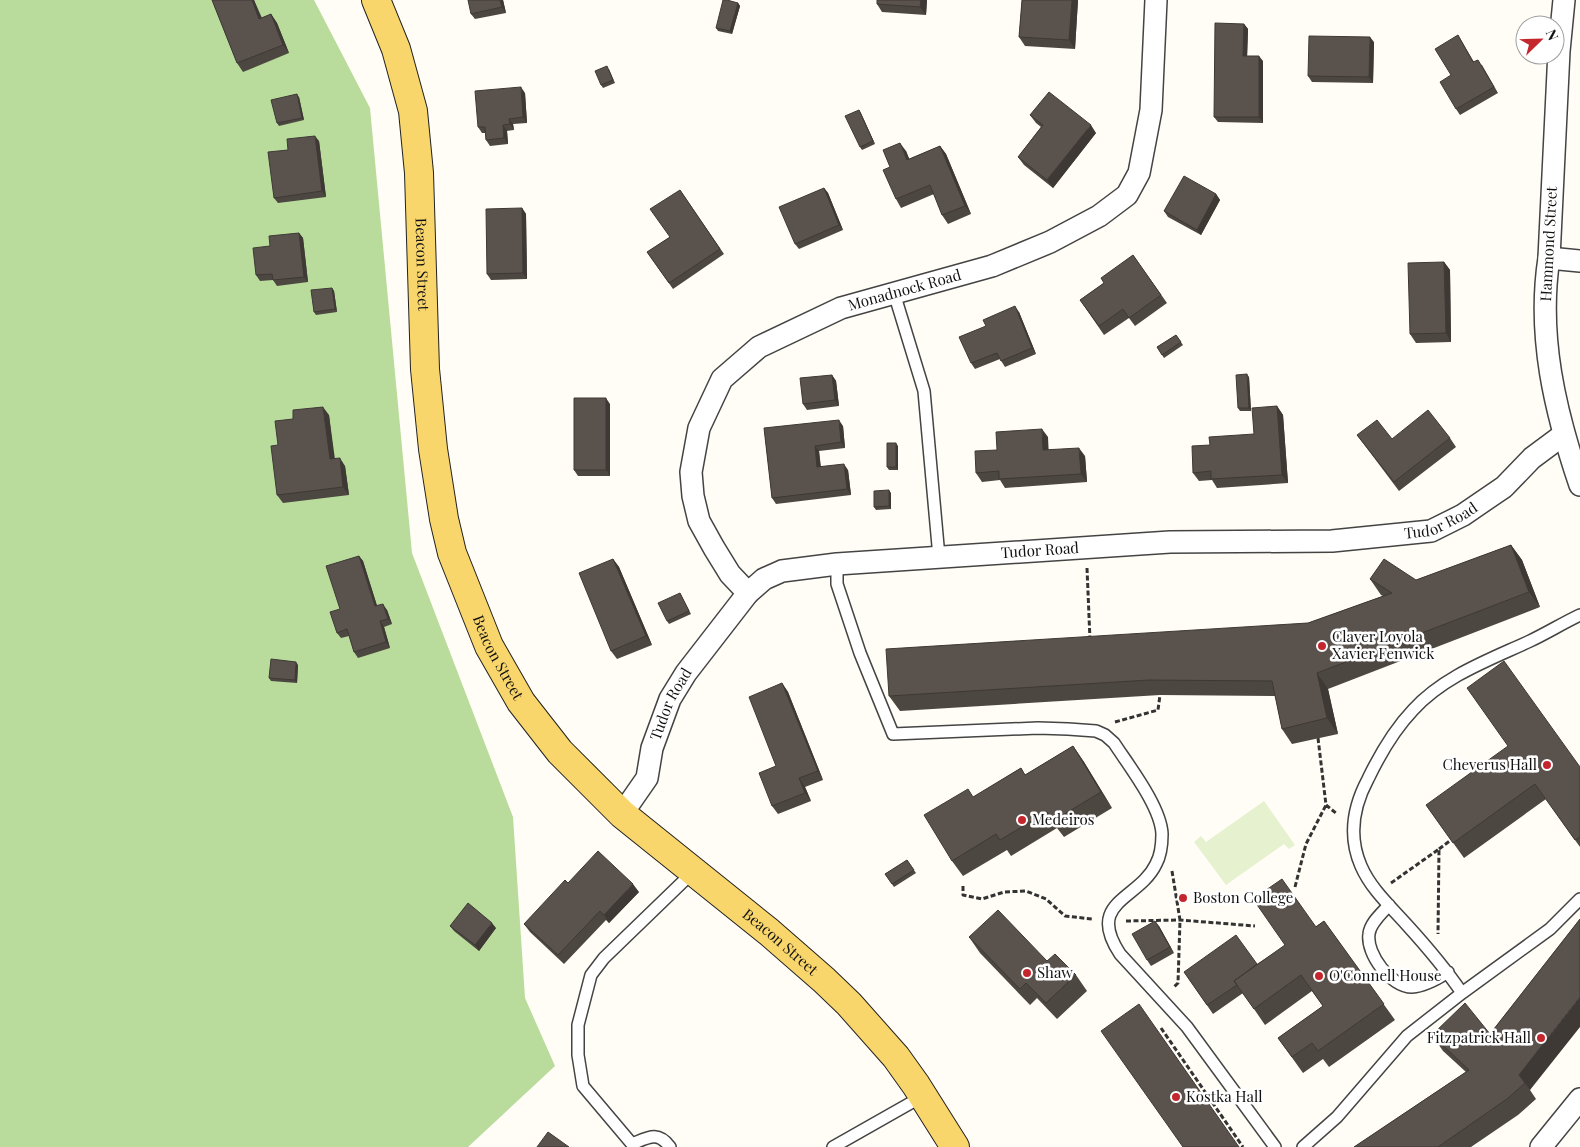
<svg xmlns="http://www.w3.org/2000/svg" width="1580" height="1147" font-family="'Playfair Display',serif">
	<style>
		.forest { fill: #b9dc9c }
		.pitch { fill: #e6f2cf }
		.lines { fill: none; stroke-linecap: round; stroke-linejoin: round }
		.service-casing { stroke: #444; stroke-width: 14 }
		.minor-casing { stroke: #444; stroke-width: 24 }
		.primary-casing { stroke: #222; stroke-width: 30 }
		.path { stroke: #333; stroke-width: 3; stroke-dasharray: 5 2.5; stroke-linecap: butt }
		.service { stroke: #fff; stroke-width: 11 }
		.minor { stroke: #fff; stroke-width: 21 }
		.primary { stroke: #f9d66b; stroke-width: 28 }
		.wall { fill: #4d4742 }
		.shaded-wall { fill: #3f3936 }
		.building { fill: #5a524d; stroke: #3f3936 }
		.poi-dot { fill: #c4262e; stroke: #fff; stroke-width: 2 }
		.labels { text-anchor: middle; stroke-width: 5; stroke-linejoin: round; paint-order: stroke }
		.street-label { font-size: 15px; fill: #111; stroke: #fff }
		.poi-label { font-size: 15px; fill: #111; stroke: #fff; text-anchor: start }
	</style>
	<rect width="100%" height="100%" fill="#fffdf5"/>
	<!-- forest -->
	<path class="forest" d="M0,0h314l56,108 42,445 101,264 12,181 30,68 -87,81h-468z"/>
	<!-- pitch -->
	<path class="pitch" d="M1264,801l31,44 -6,4 -5,-5 -58,41 -32,-43 7,-6 5,6z"/>
	<g class="lines">
		<defs>
			<path id="service" d="M894,293l30,98 15,166
				M837,564v20l23,69 33,81 145,-6 30,1 28,2 9,4 9,8c15,23 47,64 48,91 0,10 -1,21 -6,30 -17,36 -71,37 -36,90l67,73 88,120
				M1389,905c-7,8 -19,18 -20,29 -3,20 22,53 43,53 13,-1 25,-8 36,-15
				M1462,993c-17,-25 -35,-46 -55,-68 -17,-19 -36,-36 -46,-59 -13,-30 -8,-59 7,-87 12,-25 26,-49 45,-69 31,-34 76,-50 117,-69 17,-8 33,-18 50,-26
				M670,1147c-12,-16 -21,-10 -38,-3l-49,-58 -5,-31v-30l13,-50 13,-17 89,-86
				M833,1147l90,-51
				M1303,1147l34,-30 70,-81 55,-43 88,-64 30,-30"/>
			<g id="minor">
				<path d="M1564,0l-5,51 -10,207c-12,78 6,153 31,227"/>
				<path d="M1549,258l31,3"/>
				<path id="s1" d="M748,593l-18,-19 -16,-26 -15,-27 -6,-25 -2,-24 8,-44 23,-49 37,-32 82,-39 151,-42 58,-24 49,-26 28,-21 12,-22 12,-63 5,-110"/>
				<path id="s2" d="M622,814l25,-36 5,-30 18,-49 16,-26 62,-80 16,-14 18,-8 55,-7 333,-22 162,-1 99,-10 32,-16 41,-28 28,-29 31,-23"/>
				<path d="M1541,1147l39,-48"/>
			</g>
			<g id="primary">
				<path id="s3" d="M376,0l20,49 17,62 6,62 6,196 8,80 11,70 8,34 37,93 32,56 39,50 62,62 147,118 55,48 25,24 47,53 20,28 39,62"/>
			</g>
		</defs>
		<!-- service casing -->
		<use href="#service" class="service-casing"/>
		<!-- minor casing -->
		<use href="#minor" class="minor-casing"/>
		<!-- primary casing -->
		<use href="#primary" class="primary-casing"/>
		<!-- path -->
		<path class="path" d="M1087,568l3,72
			M1115,722l43,-12 2,-15
			M1318,738l8,67 11,9
			M1439,849l12,-9
			M1172,871l8,49 -2,63 -4,4
			M1391,883l48,-34 -1,85
			M963,886v9l19,4 22,-7 22,-1 20,8 19,17 27,3
			M1295,887l11,-43 20,-39
			M1126,921l54,-1 75,6
			M1161,1028l82,119"/>
		<!-- service -->
		<use href="#service" class="service"/>
		<!-- minor -->
		<use href="#minor" class="minor"/>
		<!-- primary -->
		<use href="#primary" class="primary"/>
	</g>
	<!-- wall -->
	<path class="wall" d="M212,0h42l8,18 9,-4 6,9 12,30 -46,19 -6,-9z
		M503,0l3,13 -31,6 -4,-5z
		M877,0h50l-1,15 -44,-3 -5,-8z
		M1022,0h56l-3,49 -50,-3 -6,-9z
		M738,3l2,3 -8,28 -14,-3 -2,-3z
		M1244,24l4,5 -1,27 16,5v62l-45,-1 -4,-5z
		M1458,35l16,27 8,3 16,28 -38,22 -4,-6 -5,-34z
		M1374,42l-1,41 -61,-1 -4,-6z
		M609,69l6,14 -12,5 -2,-3z
		M525,93l2,30 -14,1 1,6 -7,1 1,13 -18,2 -4,-6 -1,-7h-3l-4,-6z
		M299,97l5,23 -25,6 -2,-3z
		M859,110l16,34 -13,6 -2,-3z
		M1030,115l66,18 -43,55 -29,-23 -6,-8 23,-30 -5,-4z
		M319,141l7,56 -48,6 -4,-5 14,-48z
		M940,146l6,8 25,60 -23,10 -6,-9 -8,-21 -33,14 -5,-9 -6,-32 16,-16 3,8z
		M824,188l4,5 15,37 -44,19 -4,-5z
		M680,190l44,64 -51,35 -26,-37 23,-15z
		M1216,194l4,6 -19,35 -33,-18 -4,-6z
		M522,208l4,6 1,65 -36,1 -4,-6z
		M299,233l4,5 5,44 -31,4 -4,-6 -13,1 -4,-6 14,-29z
		M1133,255l34,48 -32,23 -6,-8 -25,17 -24,-35 24,-17z
		M1444,262l6,8 1,72 -35,1 -6,-9z
		M332,288l2,3 3,21 -21,3 -2,-3z
		M1019,312l17,42 -31,13 -5,-8 -25,10 -4,-6z
		M1176,335l7,10 -19,13 -7,-11z
		M832,375l4,6 3,25 -32,4 -4,-6z
		M1249,377l2,34h-11l-2,-3z
		M610,404v72h-32l-4,-6z
		M1277,406l6,9 5,68 -71,5 -5,-8 -13,1 -6,-8 17,-28 44,-11z
		M329,415l5,44 11,7 4,29 -66,8 -6,-8 1,-50z
		M843,426l2,22 -26,3 2,16 27,3 3,25 -75,9 -4,-6 -8,-70z
		M1357,435l35,4 58,-1 6,9 -57,44z
		M1048,437v13l37,6 2,26 -82,6 -5,-8 -18,2 -6,-9 21,-23z
		M898,446v24h-9l-2,-3z
		M891,493v16l-15,1 -2,-3z
		M1511,545l11,15 18,47 -212,82 10,45 -46,10 -10,-15 -7,-33 -115,-1 -260,16 -11,-15 419,-73 75,-27 -2,-1 -11,-16 46,1z
		M359,556l4,5 14,45 10,4 5,14 -8,3 6,21 -32,10 -4,-6 -5,-16 -8,2 -4,-5 3,-24z
		M613,559l6,8 33,78 -35,14 -6,-8z
		M680,593l11,21 -22,10 -2,-3z
		M298,665l-1,18 -26,-2 -2,-3z
		M782,683l6,9 35,88 -18,7 6,14 -33,13 -6,-8 4,-40z
		M1073,746l11,16 28,46 -48,29 -7,-9 -46,28 -4,-6 -44,26 -11,-15 22,-64 47,-29 4,7z
		M1580,767v80l-34,-48 -82,59 -38,-53z
		M907,860l9,13 -22,14 -9,-13z
		M568,883l71,9 -30,31 -3,-3 -42,44 -34,-32 -6,-8z
		M1580,919l-50,171 6,9 -18,16 -47,32h-117l112,-75 -23,-21 -11,-16 58,-1z
		M1324,921l71,99 -66,47 -6,-8 -20,14 -25,-35 45,-32 -11,-15 -47,34 -22,-32 -30,21 -29,-42 73,-8z
		M450,926l46,2 -17,23 -25,-20z
		M1159,926l15,27 -23,13 -4,-6z
		M969,937l78,24 29,14 11,16 -30,28 -20,-21 -7,7 -50,-52z"/>
	<!-- shaded-wall -->
	<path class="shaded-wall" d="M252,0h2l11,28 -6,-9z
		M500,0h3l3,13 -4,-6z
		M921,0h6l-1,15 -6,-8z
		M1072,0h6l-3,49 -6,-9z
		M738,3l2,3 -8,28 -2,-3z
		M271,14l6,9 12,30 -6,-8z
		M1244,24l4,5 -1,32 -4,-5z
		M1370,37l4,5 -1,41 -4,-6z
		M1259,56l4,5v62l-4,-6z
		M521,87l4,6 2,30 -4,-6z
		M297,94l2,3 5,23 -2,-2z
		M859,110l2,3 14,31 -2,-3z
		M509,119l4,5 1,6 -4,-6z
		M503,125l4,6 1,13 -4,-6z
		M1091,125l5,8 -43,55 -6,-8z
		M315,136l4,5 7,56 -4,-6z
		M900,143l6,8 7,17 -6,-8z
		M940,146l6,8 25,60 -6,-8z
		M824,188l4,5 15,37 -4,-5z
		M1216,194l4,6 -19,35 -4,-5z
		M522,208l4,6 1,65 -4,-6z
		M299,233l4,5 5,44 -4,-5z
		M1444,262l6,8 1,72 -5,-9z
		M332,288l2,3 3,21 -2,-3z
		M1015,306l4,6 17,42 -4,-6z
		M1247,374l2,3 2,34 -2,-3z
		M832,375l4,6 3,25 -4,-6z
		M606,398l4,6v72l-4,-6z
		M1277,406l6,9 5,68 -6,-8z
		M323,407l6,8 7,52 -6,-8z
		M839,420l4,6 2,22 -4,-6z
		M1042,429l6,8 1,21 -6,-8z
		M896,443l2,3v24l-2,-3z
		M815,446l4,5 2,22 -4,-6z
		M1079,448l6,8 2,26 -6,-8z
		M340,458l5,8 4,29 -6,-8z
		M844,464l4,6 3,25 -4,-6z
		M889,490l2,3v16l-2,-3z
		M1511,545l11,15 18,47 -11,-15z
		M359,556l4,5 16,51 -4,-6z
		M613,559l6,8 33,78 -6,-9z
		M383,604l4,6 5,14 -4,-5z
		M380,621l4,6 6,21 -4,-6z
		M296,662l2,3 -1,18 -2,-3z
		M1317,673l11,16 10,45 -11,-16z
		M782,683l6,9 35,88 -5,-9z
		M1073,746l11,16 28,46 -11,-16z
		M799,778l6,9 6,14 -6,-8z
		M633,884l6,8 -30,31 -5,-8z
		M1155,921l4,5 15,27 -4,-6z
		M492,923l4,5 -17,23 -4,-6z
		M1580,997v30l-50,63 -11,-15z"/>
	<!-- building -->
	<path class="building" d="M212,0h40l7,19 12,-5 12,31 -46,18z
		M468,0h32l2,7 -31,7z
		M723,0h4l11,3 -8,28 -14,-3z
		M877,0h44l-1,7 -43,-3z
		M1022,0h50l-3,40 -50,-3z
		M1215,23l29,1 -1,32h16v61h-45z
		M1458,35l15,27 5,-2 16,27 -38,22 -16,-27 11,-7 -16,-26z
		M1309,36l61,1 -1,40 -61,-1z
		M607,66l6,14 -12,5 -6,-14z
		M521,87l2,30 -14,2 1,5 -7,1 1,13 -18,2 -1,-13h-7l-3,-36z
		M1049,92l42,33 -44,55 -29,-23 25,-32 -13,-10z
		M297,94l5,24 -25,5 -6,-23z
		M859,110l14,31 -13,6 -15,-31z
		M315,136l7,55 -48,7 -6,-46 20,-2 -1,-11z
		M900,143l7,17 33,-14 25,60 -23,9 -12,-30 -34,14 -13,-29 7,-3 -7,-17z
		M1184,176l32,18 -19,36 -33,-19z
		M824,188l15,37 -44,19 -16,-37z
		M680,190l40,59 -51,34 -22,-31 23,-15 -20,-28z
		M522,208l1,65 -36,1 -1,-65z
		M299,233l5,44 -31,3 -1,-6 -16,1 -3,-27 17,-2 -1,-10z
		M1133,255l28,40 -32,23 -6,-9 -24,17 -19,-26 24,-17 -3,-5z
		M1444,262l2,71 -36,1 -2,-71z
		M332,288l3,21 -21,3 -3,-22z
		M1015,306l17,42 -31,13 -4,-8 -26,10 -12,-26 27,-11 -3,-6z
		M1176,335l5,7 -19,13 -5,-8z
		M1247,374l2,34h-11l-2,-33z
		M832,375l3,25 -32,4 -3,-26z
		M574,398h32v72h-32z
		M1277,406l5,69 -71,4v-8l-18,2 -1,-27 18,-1 -1,-8 45,-3 -2,-26z
		M323,407l7,52 10,-1 3,29 -66,8 -6,-49 7,-1 -3,-24 18,-2v-9z
		M1428,410l22,28 -56,44 -37,-47 20,-15 15,19z
		M839,420l2,22 -26,4 2,21 27,-3 3,25 -75,9 -8,-70z
		M1042,429l1,21 36,-2 2,26 -82,5v-8l-23,2 -1,-22 22,-1 -1,-18z
		M887,443h9v24h-9z
		M889,490v16l-15,1v-16z
		M1511,545l18,47 -212,81 10,45 -45,11 -10,-48 -123,-1 -260,16 -3,-47 422,-26 84,-30 -22,-14 14,-20 32,21z
		M359,556l16,50 8,-2 5,15 -8,2 6,21 -32,10 -7,-23 -10,4 -7,-21 10,-3 -14,-43z
		M613,559l33,77 -35,15 -32,-78z
		M680,593l9,18 -22,10 -9,-18z
		M271,659l25,3 -1,18 -26,-2z
		M1504,661l76,106v70l-5,3 -40,-56 -82,59 -27,-38 82,-59 -41,-58z
		M782,683l36,88 -19,7 6,15 -33,13 -13,-33 17,-7 -27,-69z
		M1073,746l28,46 -48,29 -6,-9 -47,28 -4,-6 -44,27 -28,-46 44,-26 5,8 48,-29 4,7z
		M598,851l35,33 -29,31 -4,-4 -42,44 -34,-31 41,-44 3,3z
		M907,860l7,10 -22,14 -7,-10z
		M1282,879l34,48 8,-6 60,83 -66,47 -6,-8 -20,14 -14,-19 45,-32 -22,-31 -47,34 -20,-28 51,-36 -32,-46z
		M468,903l24,20 -17,22 -25,-19z
		M998,910l49,51 8,-7 21,21 -30,28 -20,-20 -6,6 -51,-52z
		M1580,919v78l-61,78 6,8 -18,16 -69,48h-84l115,-77 -37,-35 33,-32 25,31z
		M1155,921l15,26 -23,13 -15,-26z
		M1236,935l21,29 -23,17 3,4 -30,20 -23,-33z
		M1139,1004l100,143h-56l-82,-116z
		M548,1132l21,15h-32z"/>
	<!-- markers -->
	<g class="poi-dot">
		<circle cx="1322" cy="646" r="5"/>
		<circle cx="1547" cy="765" r="5"/>
		<circle cx="1022" cy="820" r="5"/>
		<circle cx="1183" cy="898" r="5"/>
		<circle cx="1027" cy="973" r="5"/>
		<circle cx="1319" cy="976" r="5"/>
		<circle cx="1541" cy="1038" r="5"/>
		<circle cx="1176" cy="1097" r="5"/>
	</g>
	<g class="labels">
		<!-- street labels -->
		<g class="street-label">
			<text transform="translate(1549 244) rotate(-87)" y="5">Hammond Street</text>
			<text dy="5" stroke="none"><textPath href="#s3" startOffset="271">Beacon Street</textPath></text>
			<text dy="5" stroke="none"><textPath href="#s1" startOffset="442">Monadnock Road</textPath></text>
			<text dy="5" stroke="none"><textPath href="#s2" startOffset="962">Tudor Road</textPath></text>
			<text dy="5" stroke="none"><textPath href="#s2" startOffset="558">Tudor Road</textPath></text>
			<text dy="5" stroke="none"><textPath href="#s3" startOffset="676">Beacon Street</textPath></text>
			<text dy="5" stroke="none"><textPath href="#s2" startOffset="122">Tudor Road</textPath></text>
			<text dy="5" stroke="none"><textPath href="#s3" startOffset="1081">Beacon Street</textPath></text>
		</g>
		<!-- poi labels -->
		<g class="poi-label">
			<text x="1332" y="642">Claver Loyola<tspan x="1332" dy="17">Xavier Fenwick</tspan></text>
			<text x="1537" y="770" text-anchor="end">Cheverus Hall</text>
			<text x="1032" y="825">Medeiros</text>
			<text x="1193" y="903">Boston College</text>
			<text x="1037" y="978">Shaw</text>
			<text x="1329" y="981">O'Connell House</text>
			<text x="1531" y="1043" text-anchor="end">Fitzpatrick Hall</text>
			<text x="1186" y="1102">Kostka Hall</text>
		</g>
	</g>
	<!-- north arrow -->
	<g transform="translate(1540 40) rotate(67)"><circle r="24" fill="#ffffff" stroke="#a0a0a0"/>
	<path d="M0-4L9 19L0 12L-9 19Z" fill="#c4262e"/>
	<text y="-8" font-size="14" font-weight="bold" text-anchor="middle" fill="#111111">N</text>
	</g>
</svg>
